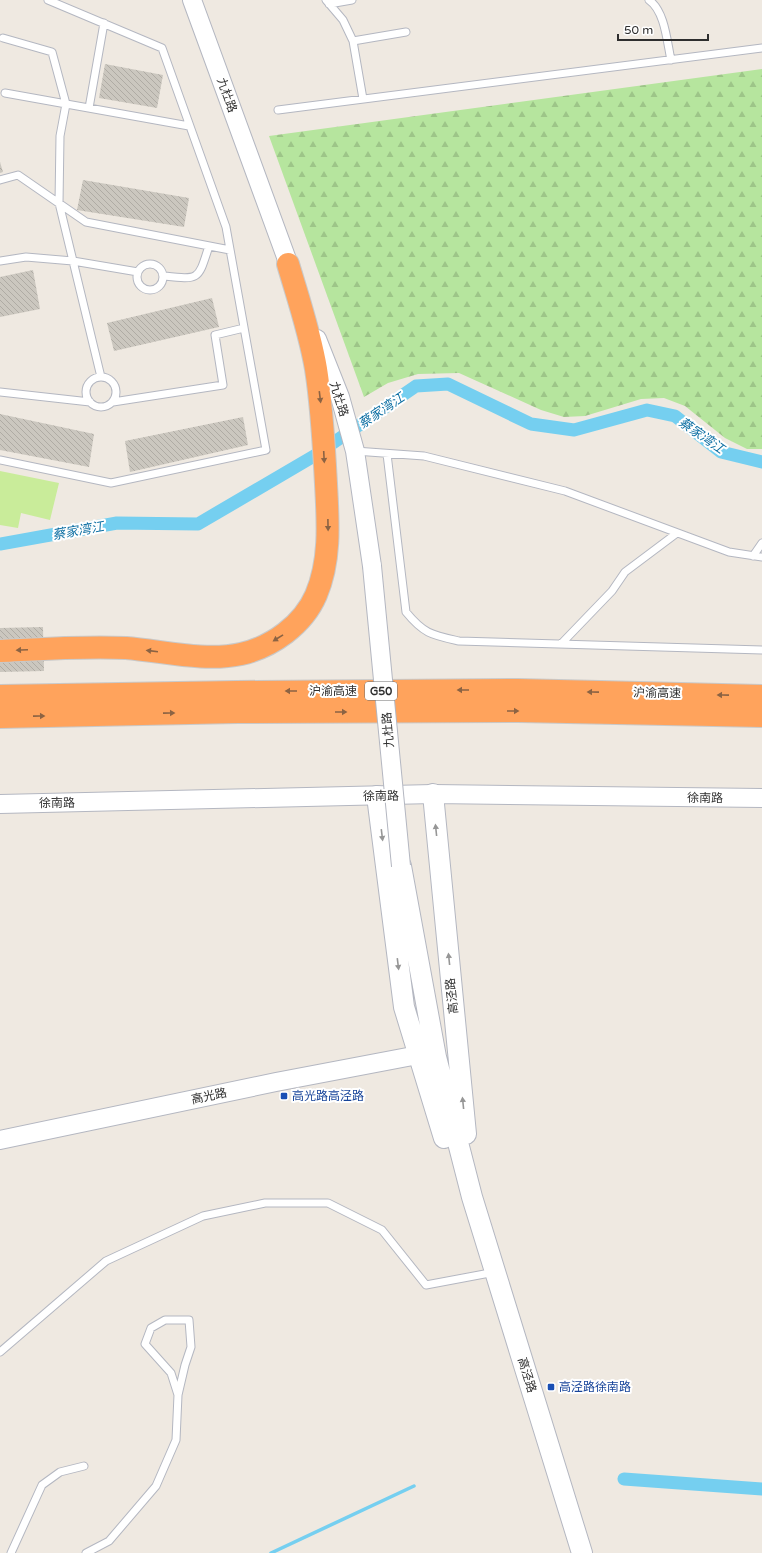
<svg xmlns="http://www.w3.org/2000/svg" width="762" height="1553" font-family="'Varela Round','Noto Sans SC',sans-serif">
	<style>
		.forest { fill: url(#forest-firs) }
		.pitch { fill: #c9ec9a }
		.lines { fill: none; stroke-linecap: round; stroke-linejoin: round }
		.stream { stroke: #75cff0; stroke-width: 3.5 }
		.canal { stroke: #75cff0; stroke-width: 13 }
		.building { fill: url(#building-back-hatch) }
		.service-casing { stroke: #b4b7c1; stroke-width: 9 }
		.tertiary-casing { stroke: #b4b7c1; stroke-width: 20 }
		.secondary-casing { stroke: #b4b7c1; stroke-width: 22 }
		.motorway-casing { stroke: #c9c9c9; stroke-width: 24 }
		.service { stroke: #fff; stroke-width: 7 }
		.tertiary { stroke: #fff; stroke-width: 18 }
		.secondary { stroke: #fff; stroke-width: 20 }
		.motorway { stroke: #ffa35c; stroke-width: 22 }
		.tertiary-bridge-casing { stroke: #b4b7c1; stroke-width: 20; stroke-linecap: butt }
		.tertiary-bridge { stroke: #fff; stroke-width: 18 }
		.oneway { fill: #8c6343 }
		.oneway2 { fill: #969696 }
		.transit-dot { fill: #1a4fb4; stroke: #fff; stroke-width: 1.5 }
		.labels { text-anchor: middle; stroke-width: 4; stroke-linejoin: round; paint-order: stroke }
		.shield { fill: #fff; stroke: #6d6d6d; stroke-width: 1 }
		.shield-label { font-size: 11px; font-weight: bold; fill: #2e2e2e }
		.street-label { font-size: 12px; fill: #2e2e2e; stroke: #fff }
		.transit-label { font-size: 12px; fill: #164399; stroke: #fff; text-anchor: start }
		.water-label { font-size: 13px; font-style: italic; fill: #0d6fa3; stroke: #fff }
	</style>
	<defs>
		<pattern id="forest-firs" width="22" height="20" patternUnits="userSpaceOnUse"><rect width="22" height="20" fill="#b6e59e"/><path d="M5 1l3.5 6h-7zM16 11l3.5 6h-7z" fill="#9dc588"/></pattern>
		<pattern id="building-back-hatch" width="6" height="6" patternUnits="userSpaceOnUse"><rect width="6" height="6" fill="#cbc7bf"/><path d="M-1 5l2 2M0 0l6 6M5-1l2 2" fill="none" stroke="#afaba4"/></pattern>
	</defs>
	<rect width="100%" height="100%" fill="#efe9e1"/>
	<!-- forest -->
	<path class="forest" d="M762,69v380h-15l-22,-11 -40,-32 -21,-8 -23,1 -56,17 -21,1 -23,-7 -82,-37 -41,1 -30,9 -24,14 -95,-261z"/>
	<!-- pitch -->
	<path class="pitch" d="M0,471l59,12 -9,37 -29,-7 -3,15 -18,-3z"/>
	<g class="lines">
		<!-- stream -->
		<path class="stream" d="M271,1553l143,-67"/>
		<!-- canal -->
		<path class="canal" d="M0,544l117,-21 81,1 116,-68 102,-70 32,-2 83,40 43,6 73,-20 28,6 46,36 41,10
			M624,1479l138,10"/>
	</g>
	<!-- building -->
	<path class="building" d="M105,64l58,11 -6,33 -58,-10z
		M0,162l3,10 -3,1z
		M83,180l106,18 -5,29 -107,-17z
		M33,270l7,39 -40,8v-40z
		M212,298l7,29 -105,24 -7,-28z
		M0,414l94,20 -5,33 -89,-17z
		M243,417l5,28 -118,27 -5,-31z
		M43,627l1,44 -44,1v-44z"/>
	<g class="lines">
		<defs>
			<path id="service" d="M326,0l17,20 10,21 10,58
				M649,0c16,11 18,42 22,60
				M329,4l23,-4
				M3,38l49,14 14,52 -6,32 -1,67 42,174
				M353,41l53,-9
				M5,93l184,33
				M89,108l15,-85
				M278,110l484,-62
				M0,180l18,-5 68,47 144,28
				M0,261l26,-4 47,4 65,11
				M137 277a13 13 0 1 1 26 0a13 13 0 1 1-26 0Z
				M164,276c36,4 34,4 45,-30
				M86 392a15 15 0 1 1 30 0a15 15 0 1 1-30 0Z
				M0,392l90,10
				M113,402l110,-17 -8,-50 29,-7
				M355,451l69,5 141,35 164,61 33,5
				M387,454l19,158c18,22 26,23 53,29l303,9
				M0,460l111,23 155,-33 -40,-223 -64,-179 -114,-48
				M753,556l9,-13
				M561,644l51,-53 13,-19 52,-39
				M0,1352l106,-91 97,-45 62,-13h63l54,27 44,55 69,-13
				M11,1553l31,-68 18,-13 24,-6
				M86,1553l23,-12 47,-55 20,-46 2,-45 7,-30 6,-18 -2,-27h-24l-14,8 -6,16 26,29 7,22"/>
			<path id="tertiary" d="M192,0l101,276
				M317,339l23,58 15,54 17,115
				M0,804l433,-10 329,4
				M0,1140l276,-58 142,-27"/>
			<path id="secondary" d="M433,794l33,340
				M377,796l27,211 40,131
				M401,866l35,191 36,140 110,356"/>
			<path id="motorway" d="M0,651c42,-2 84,-5 126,-3 37,3 79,14 115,6 31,-7 62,-29 75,-59 15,-35 12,-74 10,-111 -2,-38 -4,-77 -10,-115 -6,-36 -18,-71 -28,-105
				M0,696l237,-4 281,-2 244,6
				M0,717l237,-5 282,-1 243,5"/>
		</defs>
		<!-- service casing -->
		<use href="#service" class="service-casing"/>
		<!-- tertiary casing -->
		<use href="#tertiary" class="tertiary-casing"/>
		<!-- secondary casing -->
		<use href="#secondary" class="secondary-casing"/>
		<!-- motorway casing -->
		<use href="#motorway" class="motorway-casing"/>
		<!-- service -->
		<use href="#service" class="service"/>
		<!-- tertiary -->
		<use href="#tertiary" class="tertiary"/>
		<!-- secondary -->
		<use href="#secondary" class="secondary"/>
		<!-- motorway -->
		<use href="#motorway" class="motorway"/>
		<defs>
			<path id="tertiary-bridge" d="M372,566l29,300"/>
		</defs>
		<!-- tertiary-bridge casing -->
		<use href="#tertiary-bridge" class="tertiary-bridge-casing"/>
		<!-- tertiary-bridge -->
		<use href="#tertiary-bridge" class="tertiary-bridge"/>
	</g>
	<!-- one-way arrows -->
	<defs><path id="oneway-solid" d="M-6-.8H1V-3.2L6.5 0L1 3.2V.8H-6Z"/></defs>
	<g class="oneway">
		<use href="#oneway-solid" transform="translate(320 397) rotate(83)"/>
		<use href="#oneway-solid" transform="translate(324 457) rotate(87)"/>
		<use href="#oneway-solid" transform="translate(328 525) rotate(89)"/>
		<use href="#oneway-solid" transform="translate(278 638) rotate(148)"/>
		<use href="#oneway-solid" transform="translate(22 650) rotate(178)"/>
		<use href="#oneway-solid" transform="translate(152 651) rotate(-173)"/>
		<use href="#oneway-solid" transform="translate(463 690) rotate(180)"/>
		<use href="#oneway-solid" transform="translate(291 691) rotate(180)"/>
		<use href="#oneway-solid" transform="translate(593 692) rotate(-179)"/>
		<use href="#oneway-solid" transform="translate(723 695) rotate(-179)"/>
		<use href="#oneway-solid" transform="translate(513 711)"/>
		<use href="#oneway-solid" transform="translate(341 712)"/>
		<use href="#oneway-solid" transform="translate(169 713) rotate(-1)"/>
		<use href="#oneway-solid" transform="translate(39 716) rotate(-1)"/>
	</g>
	<g class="oneway2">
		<use href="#oneway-solid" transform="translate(436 830) rotate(-96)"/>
		<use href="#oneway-solid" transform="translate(382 835) rotate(83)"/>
		<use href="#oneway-solid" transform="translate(449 959) rotate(-96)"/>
		<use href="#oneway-solid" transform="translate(398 964) rotate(83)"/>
		<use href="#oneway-solid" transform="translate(463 1103) rotate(-96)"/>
	</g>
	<!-- markers -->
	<g class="transit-dot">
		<rect x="280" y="1092" width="8" height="8" rx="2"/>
		<rect x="547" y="1383" width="8" height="8" rx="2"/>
	</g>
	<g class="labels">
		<!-- shield labels -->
		<rect class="shield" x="365" y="682" width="32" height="18" rx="3"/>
		<g class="shield-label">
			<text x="381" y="695">G50</text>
		</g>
		<!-- street labels -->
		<g class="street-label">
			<text transform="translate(227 95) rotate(70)" y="4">九杜路</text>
			<text transform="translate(339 399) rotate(72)" y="4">九杜路</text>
			<text x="333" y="695">沪渝高速</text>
			<text transform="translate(657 693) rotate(1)" y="4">沪渝高速</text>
			<text transform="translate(388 730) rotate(-95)" y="4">九杜路</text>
			<text transform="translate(381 796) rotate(-1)" y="4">徐南路</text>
			<text transform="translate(705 798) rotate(1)" y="4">徐南路</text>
			<text transform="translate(57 803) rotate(-1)" y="4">徐南路</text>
			<text transform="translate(452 996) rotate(-96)" y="4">高泾路</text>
			<text transform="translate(209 1096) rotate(-12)" y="4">高光路</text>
			<text transform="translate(527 1375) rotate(73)" y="4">高泾路</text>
		</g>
		<!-- transit labels -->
		<g class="transit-label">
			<text x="292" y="1100">高光路高泾路</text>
			<text x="559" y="1391">高泾路徐南路</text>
		</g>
		<!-- water labels -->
		<g class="water-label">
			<text transform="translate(381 410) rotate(-34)" y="5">蔡家湾江</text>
			<text transform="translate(702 435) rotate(35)" y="5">蔡家湾江</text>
			<text transform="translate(78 530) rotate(-10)" y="5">蔡家湾江</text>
		</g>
	</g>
	<!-- scale -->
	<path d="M618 34v6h90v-6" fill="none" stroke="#2e2e2e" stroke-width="2"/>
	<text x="624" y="34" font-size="12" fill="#2e2e2e" stroke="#ffffff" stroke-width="3" paint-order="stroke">50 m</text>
</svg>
